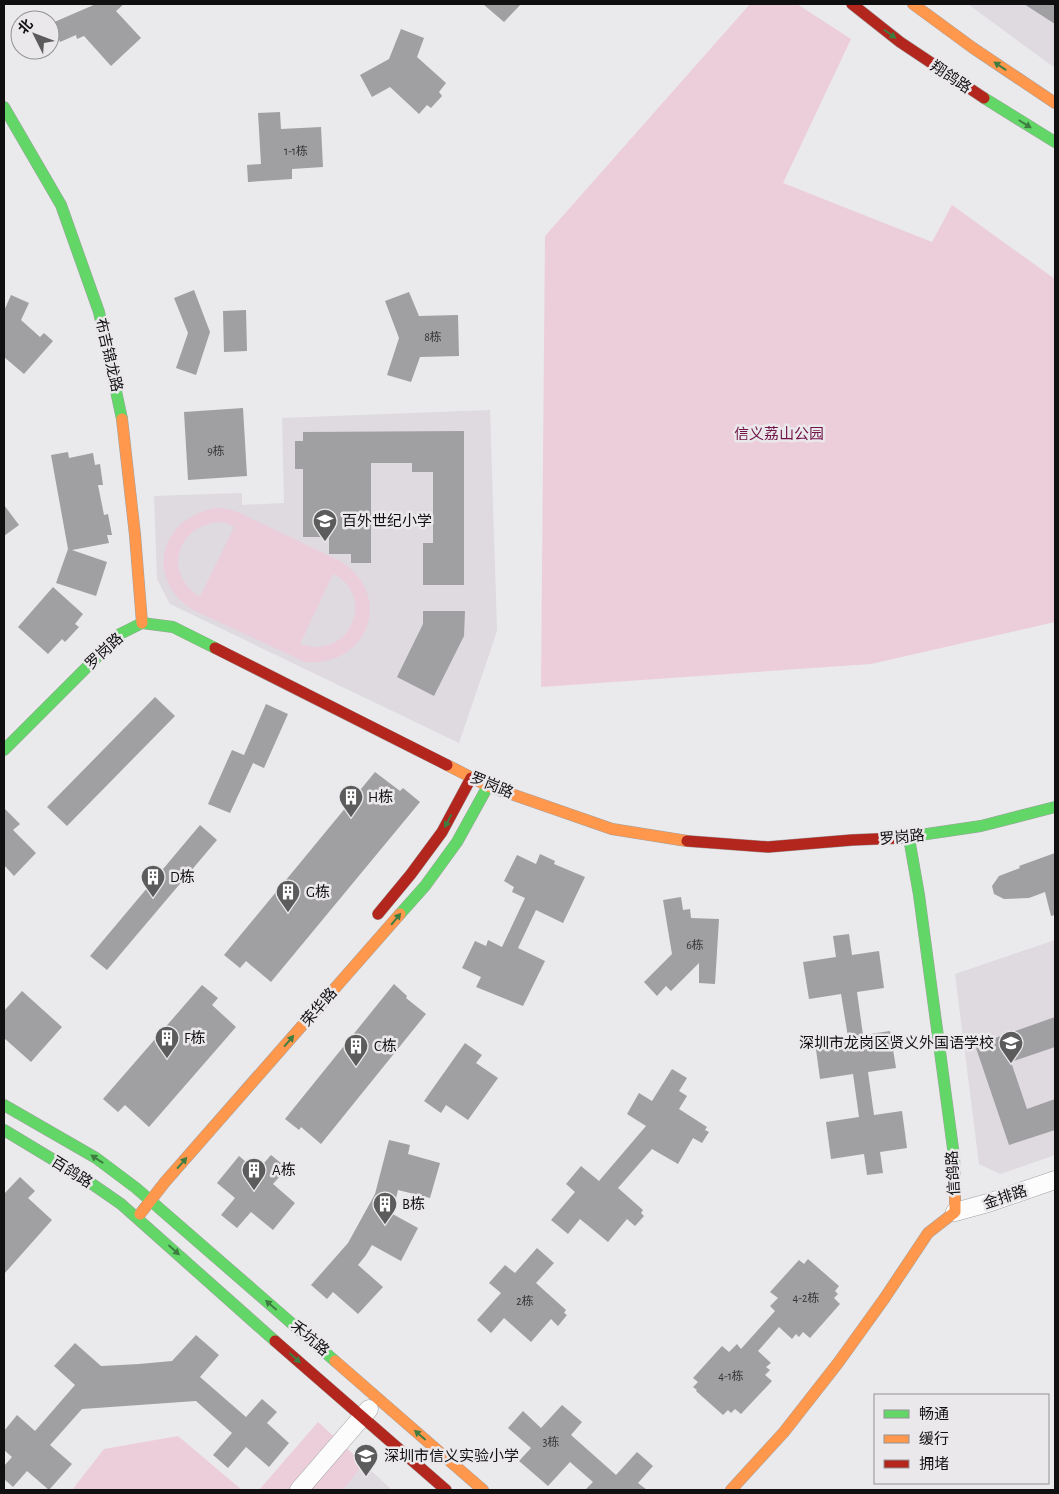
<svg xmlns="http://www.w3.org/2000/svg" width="1059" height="1494" font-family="'Alegreya Sans','Noto Sans SC',sans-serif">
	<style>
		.built { fill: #dedae0 }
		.green { fill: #ecceda; fill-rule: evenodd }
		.building { fill: #a09fa1 }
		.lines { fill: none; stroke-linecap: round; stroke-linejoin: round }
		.street-casing { stroke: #a1a0a1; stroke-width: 19 }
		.fast-casing { stroke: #a1a0a1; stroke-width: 12 }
		.slow-casing { stroke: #a1a0a1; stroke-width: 12 }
		.jam-casing { stroke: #a1a0a1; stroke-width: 12 }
		.street { stroke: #fcfcfc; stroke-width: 18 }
		.fast { stroke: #63d668; stroke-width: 11 }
		.slow { stroke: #ff974d; stroke-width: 11 }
		.jam { stroke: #b3261e; stroke-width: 11 }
		.oneway { fill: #3e7d41 }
		.labels { text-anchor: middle; stroke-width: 5; stroke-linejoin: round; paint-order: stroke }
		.number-label { font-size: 12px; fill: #343435 }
		.street-label { font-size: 15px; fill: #101011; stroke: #ebe8ec }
		.park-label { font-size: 15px; fill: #701346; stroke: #ebe8ec }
		.poi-label { font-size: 15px; fill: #101011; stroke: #ebe8ec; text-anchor: start }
	</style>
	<rect width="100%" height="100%" fill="#eae9eb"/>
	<!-- built -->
	<path class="built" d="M968,4h87v64l-75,-55z
		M490,410l7,221 -38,112 -289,-139 -13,-25 -3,-83 88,-3v12l42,-2 -2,-85z
		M1055,940v215l-55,19 -21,-10 -24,-190z
		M364,1464l28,26h-49z"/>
	<!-- green -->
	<path class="green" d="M750,4h47l54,35 -68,144 149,59 20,-37 103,74v343l-184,42 -330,23 4,-451z
		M216,508l13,1 11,4 100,48c55,34 29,106 -35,101l-112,-52c-49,-31 -34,-92 23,-102zM216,522l10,1 8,4 -34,70c-36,-23 -25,-68 16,-75zM333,574c45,22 16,88 -33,70z
		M318,1422l46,42 -21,26h-84z
		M178,1436l64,54h-170l32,-41z"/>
	<!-- building -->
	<path class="building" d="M96,4h28l-8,7 25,27 -30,28 -27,-30 -7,3 -1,-4 -16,7 -8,-19z
		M483,4h38l-17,18z
		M1024,4h31v20z
		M401,29l23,9 -7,19 29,26 -7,9 3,4 -11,12 -4,-3 -8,9 -29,-27 -18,10 -12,-22 29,-16z
		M280,112l1,17 40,-2 2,40 -31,2v10l-44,3 -1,-17 14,-1 -3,-51z
		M194,290l16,42 -14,43 -20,-7 12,-35 -14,-35z
		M409,292l10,24 39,-1 1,41 -39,1 -9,25 -24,-7 12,-37 -14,-37z
		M11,295l18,8 -8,17 19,17 4,-4 9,8 -29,33 -20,-17v-46z
		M246,310l1,41 -23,1 -1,-41z
		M243,408l4,68 -59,4 -4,-68z
		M464,431v154h-41v-42h10v-71h-21v-9h-41v100h-20v-9h-22v-17h-26v-68h-8v-28h8v-9z
		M68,452l1,6 24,-5 2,12 5,-1 3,21h-5l6,30 4,-1 4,21h-5l2,8 -37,7 35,12 -11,34 -40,-13 12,-34 -17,-94z
		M4,505l15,20 -15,11z
		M53,587l30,27 -8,10 4,3 -14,15 -3,-3 -14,15 -30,-27z
		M423,611h42l-1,25 -30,60 -37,-19 26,-53z
		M155,697l20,19 -108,110 -20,-19z
		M266,704l22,10 -24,54 -11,-5 -23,50 -22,-9 24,-54 12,5z
		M375,772l25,19 3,-3 17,14 -149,180 -25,-21 -6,7 -16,-13z
		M4,808l16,16 -7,6 23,23 -22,23 -10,-11z
		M200,825l17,15 -110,130 -17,-14z
		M1055,853v62l-4,1 -6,-24 -16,6 -25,1 -10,-5 -2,-8 7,-10 21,-8 -1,-2z
		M540,854l15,7 -1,3 31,13 -22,46 -27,-13 -18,38 27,13 -22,45 -47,-19 5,-10 -19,-9 13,-27 11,5 2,-6 14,7 23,-49 -13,-6 2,-5 -10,-6 13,-26 19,9z
		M681,897l2,13 7,-1 1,9 28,1 -4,65 -16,-1v-20l-28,28 -5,-5 -9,10 -13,-14 28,-28 -9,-54z
		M849,934l3,21 27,-4 5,37 -27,4 6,43 27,-4 6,37 -28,4 6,43 28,-4 5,37 -27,4 3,21 -16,2 -3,-21 -33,5 -5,-37 33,-5 -6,-43 -33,5 -5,-37 33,-5 -7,-43 -32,5 -6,-37 33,-5 -3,-21z
		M394,984l13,12 -1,2 20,16 -105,130 -20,-17 -2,3 -14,-11z
		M202,985l16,13 -6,7 24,22 -87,100 -24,-22 -7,7 -15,-13z
		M22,991l40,36 -31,35 -27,-24v-27z
		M1055,1017v30l-44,15 16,47 28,-10v31l-46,15 -34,-100z
		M465,1043l17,12 -6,8 22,15 -30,42 -22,-15 -5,8 -17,-12z
		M672,1069l15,9 -8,13 8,5 -8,13 28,18 -2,3 4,2 -7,11 -9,-5 -15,26 -26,-15 -34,39 25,22 -2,3 3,3 -9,10 -8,-7 -19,23 -28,-23 -12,15 -17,-14 24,-28 -9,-8 15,-18 18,15 47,-55 -19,-12 12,-21 13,8z
		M389,1140l21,5 -2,9 32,9 -10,35 -32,-8 -3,12 -6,10 29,16 -17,33 -29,-16 -6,10 -8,10 25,22 -25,27 -25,-22 -6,7 -16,-14 37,-42 27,-49z
		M271,1155l16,13 -14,16 22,19 -22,27 -22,-18 -14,16 -16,-13 14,-17 -18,-15 22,-27 18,15z
		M20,1177l15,14 -7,7 24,22 -48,54v-80z
		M537,1248l17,15 -18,20 30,27 -2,3 3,2 -9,11 -7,-7 -20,23 -27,-24 -13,15 -14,-13 24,-27 -12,-10 16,-18 10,8z
		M808,1259l31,27 -4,5 3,3 -4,4 6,6 -30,34 -7,-6 -4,5 -3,-3 -4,5 -13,-12 -21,24 13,12 -5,4 4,3 -5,5 7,6 -31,33 -6,-5 -4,4 -3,-3 -5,5 -27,-24 1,-1 -4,-3 5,-5 -5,-4 29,-32 7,6 8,-8 4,5 34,-38 -5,-5 8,-8 -8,-6 29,-32 5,4z
		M196,1335l23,20 -19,22 46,40 16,-18 15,13 -10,11 22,20 -20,24 -23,-20 -18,21 -15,-13 19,-22 -36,-32 -114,8 -32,36 22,19 -23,26 -22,-19 -14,16 -9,-8v-13l8,-9 -8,-7v-19l13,-16 18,16 40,-46 -21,-19 21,-23 26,23 38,-2 33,-3z
		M562,1405l20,17 -11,13 45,40 21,-23 16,14 -15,17 9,7h-62l8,-8 -23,-20 -22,24 -29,-25 12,-13 -23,-20 15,-17 18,17z"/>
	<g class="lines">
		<defs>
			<path id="street" d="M955,1212l33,-9 67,-23
				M299,1490l70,-81"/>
			<path id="fast" d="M984,98l71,44
				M4,107l57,98 38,107 23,107
				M4,750l116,-116 22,-11 31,4 42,21
				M900,838l81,-12 74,-19
				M909,838l10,57 35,261 1,31
				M400,914l25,-28 32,-44 31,-56
				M4,1105l92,53 40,30 199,173
				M4,1130l78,47 39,27 154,137"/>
			<path id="slow" d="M913,4l60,44 82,55
				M122,419l13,116 7,88
				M447,765l41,21 124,43 75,12
				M140,1214l25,-32 235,-268
				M335,1361l148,129
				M731,1490l53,-58 54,-69 46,-64 44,-66 27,-21v-25"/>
			<path id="jam" d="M852,4l48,38 84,56
				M215,648l232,117
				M687,841l81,6 84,-7 48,-2
				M378,914l33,-40 31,-42 29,-54
				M275,1341l171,149"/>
		</defs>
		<!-- street casing -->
		<use href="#street" class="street-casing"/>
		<!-- fast casing -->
		<use href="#fast" class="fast-casing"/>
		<!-- slow casing -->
		<use href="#slow" class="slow-casing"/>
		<!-- jam casing -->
		<use href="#jam" class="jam-casing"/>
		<!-- street -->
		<use href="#street" class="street"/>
		<!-- fast -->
		<use href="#fast" class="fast"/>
		<!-- slow -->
		<use href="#slow" class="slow"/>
		<!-- jam -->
		<use href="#jam" class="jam"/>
	</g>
	<!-- one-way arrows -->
	<defs><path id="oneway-solid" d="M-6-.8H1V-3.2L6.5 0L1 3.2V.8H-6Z" transform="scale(1.25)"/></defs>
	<g class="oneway">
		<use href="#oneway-solid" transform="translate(890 34) rotate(36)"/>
		<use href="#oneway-solid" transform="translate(1000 66) rotate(-146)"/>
		<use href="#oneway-solid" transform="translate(1025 124) rotate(32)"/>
		<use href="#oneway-solid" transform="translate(448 821) rotate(118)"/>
		<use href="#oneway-solid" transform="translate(396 919) rotate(-50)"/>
		<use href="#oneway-solid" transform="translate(289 1041) rotate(-49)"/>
		<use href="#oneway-solid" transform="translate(97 1159) rotate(-147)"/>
		<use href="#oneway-solid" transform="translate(182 1163) rotate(-49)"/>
		<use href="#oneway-solid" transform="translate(174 1250) rotate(42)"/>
		<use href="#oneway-solid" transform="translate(271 1305) rotate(-139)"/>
		<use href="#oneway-solid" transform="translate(295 1358) rotate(42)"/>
		<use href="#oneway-solid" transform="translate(420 1435) rotate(-139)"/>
	</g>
	<!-- icons -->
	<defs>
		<symbol id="school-pin" viewBox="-11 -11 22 30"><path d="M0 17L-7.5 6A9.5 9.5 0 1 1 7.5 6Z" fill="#5c5c5d" stroke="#ebe8ec"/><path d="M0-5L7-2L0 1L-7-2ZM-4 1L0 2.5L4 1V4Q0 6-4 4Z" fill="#fff"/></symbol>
		<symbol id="building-pin" viewBox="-11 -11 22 30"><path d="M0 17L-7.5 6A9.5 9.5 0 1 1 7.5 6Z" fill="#5c5c5d" stroke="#ebe8ec"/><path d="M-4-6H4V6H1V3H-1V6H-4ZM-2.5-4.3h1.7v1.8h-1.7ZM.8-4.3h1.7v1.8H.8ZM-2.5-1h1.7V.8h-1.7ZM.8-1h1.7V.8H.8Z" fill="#fff"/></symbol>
	</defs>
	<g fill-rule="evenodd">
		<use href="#school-pin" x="311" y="507" width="28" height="38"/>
		<use href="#building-pin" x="337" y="783" width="28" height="38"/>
		<use href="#building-pin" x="139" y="863" width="28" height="38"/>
		<use href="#building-pin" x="274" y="878" width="28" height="38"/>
		<use href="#building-pin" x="153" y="1024" width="28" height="38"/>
		<use href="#school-pin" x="997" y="1029" width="28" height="38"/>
		<use href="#building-pin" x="342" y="1032" width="28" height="38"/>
		<use href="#building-pin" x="240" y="1156" width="28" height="38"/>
		<use href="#building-pin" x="371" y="1190" width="28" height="38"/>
		<use href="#school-pin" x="352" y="1442" width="28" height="38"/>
	</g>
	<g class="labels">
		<!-- number labels -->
		<g class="number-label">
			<text x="296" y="155">1-1栋</text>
			<text x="433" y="341">8栋</text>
			<text x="216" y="455">9栋</text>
			<text x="695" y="949">6栋</text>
			<text x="806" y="1302">4-2栋</text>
			<text x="525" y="1305">2栋</text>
			<text x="731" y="1380">4-1栋</text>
			<text x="551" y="1446">3栋</text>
		</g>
		<!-- street labels -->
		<g class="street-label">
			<text transform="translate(951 77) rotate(34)" y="5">翔鸽路</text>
			<text transform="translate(109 355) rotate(77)" y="5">布吉锦龙路</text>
			<text transform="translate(104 651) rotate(-43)" y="5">罗岗路</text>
			<text transform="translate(492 785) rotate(22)" y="5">罗岗路</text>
			<text transform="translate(902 837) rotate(-5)" y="5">罗岗路</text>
			<text transform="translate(319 1007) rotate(-49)" y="5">荣华路</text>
			<text transform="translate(72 1172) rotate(32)" y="5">百鸽路</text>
			<text transform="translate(953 1173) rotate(-93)" y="5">信鸽路</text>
			<text transform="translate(1005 1197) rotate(-18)" y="5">金排路</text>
			<text transform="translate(310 1338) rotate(41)" y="5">禾坑路</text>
		</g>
		<!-- park labels -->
		<g class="park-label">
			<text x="779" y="439">信义荔山公园</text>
		</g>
		<!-- poi labels -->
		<g class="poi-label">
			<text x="342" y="526">百外世纪小学</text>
			<text x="368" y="802">H栋</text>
			<text x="170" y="882">D栋</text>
			<text x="306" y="897">G栋</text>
			<text x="184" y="1043">F栋</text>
			<text x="994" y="1048" text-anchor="end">深圳市龙岗区贤义外国语学校</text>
			<text x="374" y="1051">C栋</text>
			<text x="272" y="1175">A栋</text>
			<text x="402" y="1209">B栋</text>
			<text x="384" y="1461">深圳市信义实验小学</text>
		</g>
	</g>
	<!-- border -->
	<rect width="1059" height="1494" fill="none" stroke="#101011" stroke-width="10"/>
	<!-- legend -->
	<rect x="874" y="1394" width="175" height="90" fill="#ebe8ec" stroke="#939294"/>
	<rect x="884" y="1410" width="25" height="8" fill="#63d668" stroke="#939294"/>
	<text x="919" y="1419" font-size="15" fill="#101011">畅通</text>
	<rect x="884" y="1435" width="25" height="8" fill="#ff974d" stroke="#939294"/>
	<text x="919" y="1444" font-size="15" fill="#101011">缓行</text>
	<rect x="884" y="1460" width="25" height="8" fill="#b3261e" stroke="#939294"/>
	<text x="919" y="1469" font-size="15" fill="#101011">拥堵</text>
	<!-- north arrow -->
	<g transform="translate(35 35) rotate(312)"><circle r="24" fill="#ebe8ec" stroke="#939294"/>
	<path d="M0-4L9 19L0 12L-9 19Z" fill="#5c5c5d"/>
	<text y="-8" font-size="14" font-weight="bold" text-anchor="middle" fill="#101011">北</text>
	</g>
</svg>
